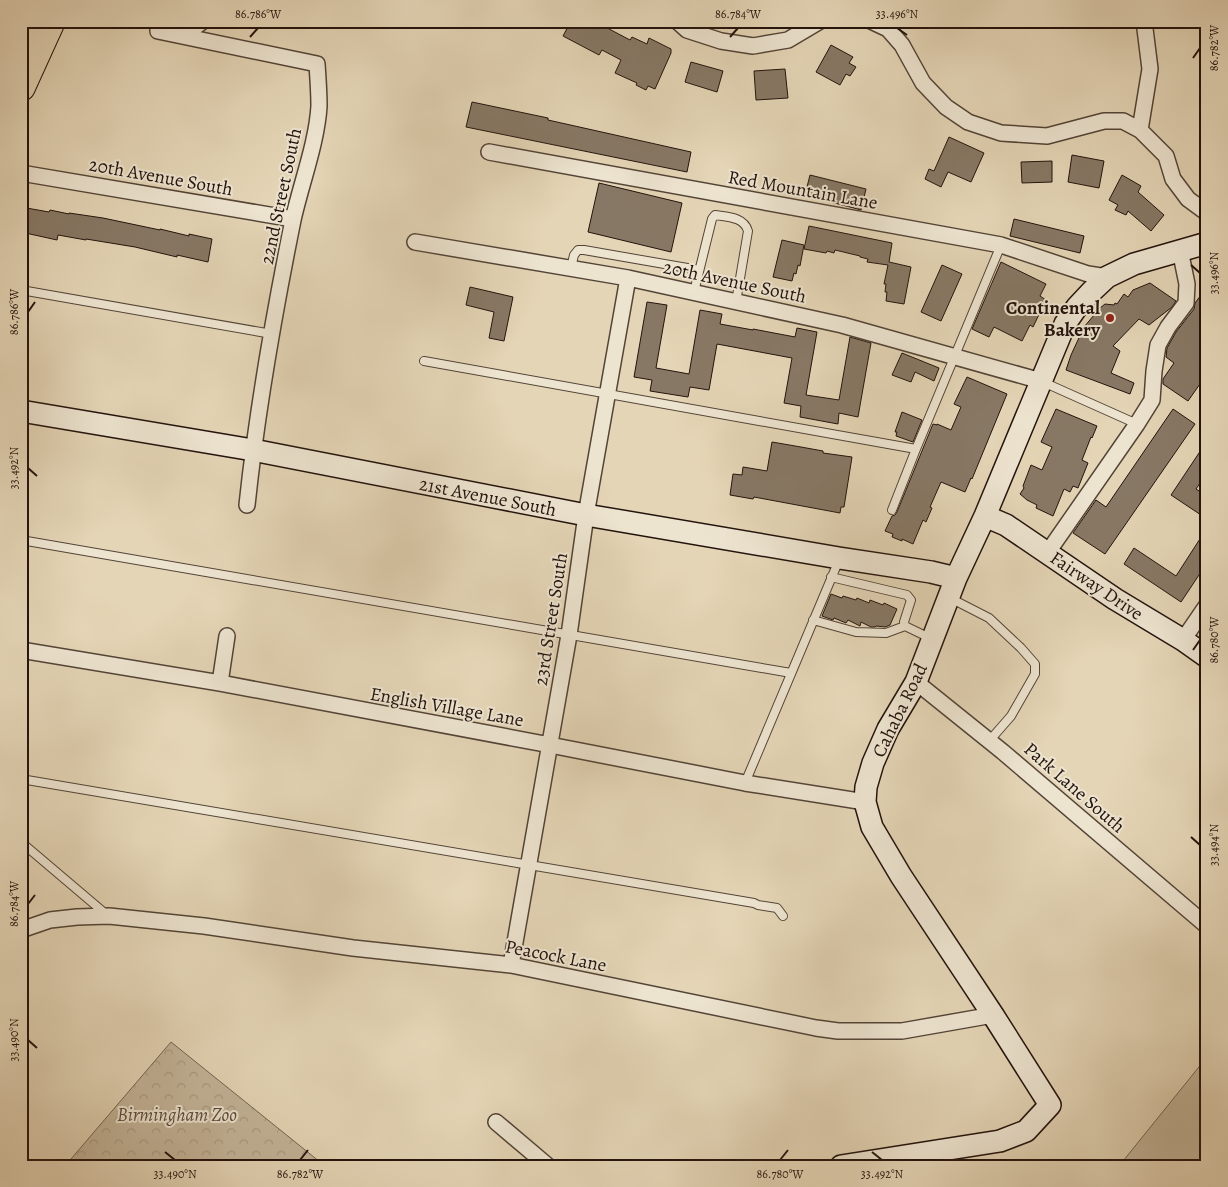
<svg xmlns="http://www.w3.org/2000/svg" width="1228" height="1187" font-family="Alegreya,serif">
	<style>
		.park { fill: url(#park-crowns); stroke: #736453 }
		.garden { fill: #c3b499; stroke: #736453 }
		.building { fill: #877865; stroke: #23130d }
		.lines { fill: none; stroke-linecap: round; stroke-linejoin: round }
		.lane-casing { stroke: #534437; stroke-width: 10 }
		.street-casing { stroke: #534437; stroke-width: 18 }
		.secondary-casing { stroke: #23130d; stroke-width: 24 }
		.highway-casing { stroke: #23130d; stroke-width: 30 }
		.lane { stroke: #ede4d0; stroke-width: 8 }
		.street { stroke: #ede4d0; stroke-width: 15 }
		.secondary { stroke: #ede4d0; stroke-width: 21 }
		.highway { stroke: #e4d5b6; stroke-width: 28 }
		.ticks { fill: none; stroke: #23130d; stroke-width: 2 }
		.poi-dot { fill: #8f2418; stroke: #ede4d0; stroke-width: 2 }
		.labels { text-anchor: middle; stroke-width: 4; stroke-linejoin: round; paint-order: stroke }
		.street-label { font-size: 19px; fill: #23130d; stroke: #ede4d0 }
		.poi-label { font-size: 19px; font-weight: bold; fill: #23130d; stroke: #ede4d0; text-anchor: end }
		.park-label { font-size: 19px; font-style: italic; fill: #5b4b3e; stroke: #ede4d0 }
		.neatline { fill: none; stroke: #23130d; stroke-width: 2 }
		.ticks-label { font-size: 12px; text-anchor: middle; fill: #23130d }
	</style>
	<defs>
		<pattern id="park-crowns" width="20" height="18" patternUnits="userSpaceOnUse" patternTransform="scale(1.25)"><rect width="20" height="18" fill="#c3b499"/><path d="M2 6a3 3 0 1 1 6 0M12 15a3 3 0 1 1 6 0" fill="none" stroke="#a79a83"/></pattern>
	</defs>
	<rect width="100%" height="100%" fill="#e4d5b6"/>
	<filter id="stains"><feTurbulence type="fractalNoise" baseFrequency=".004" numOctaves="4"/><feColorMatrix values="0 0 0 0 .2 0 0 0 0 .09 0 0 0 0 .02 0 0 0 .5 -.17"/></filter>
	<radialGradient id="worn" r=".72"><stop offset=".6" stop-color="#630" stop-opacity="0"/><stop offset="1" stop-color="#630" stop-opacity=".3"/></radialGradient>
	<!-- park -->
	<path class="park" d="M171,1042l154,124h-260z"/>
	<!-- garden -->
	<path class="garden" d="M1207,1057v109h-88z"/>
	<!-- building -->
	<path class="building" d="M571,21h23l36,19 2,-3 15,7 2,-6 22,11v4l-16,36 -7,-3 -2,4 -10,-5 1,-2 -22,-10 6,-13 -19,-10 -3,5 -36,-19z
		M831,45l22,12 -4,6 7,4 -6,9 -4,-2 -6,11 -24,-13z
		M691,62l32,9 -6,21 -32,-10z
		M785,69l3,29 -32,2 -2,-29z
		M472,102l76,16v2l143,32 -4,20 -221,-45z
		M949,137l35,16 -13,29 -23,-10 -7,15 -16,-8 4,-10 5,2z
		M1072,155l32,6 -5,27 -31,-6z
		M1052,161v21l-30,1 -1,-21z
		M810,175l56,14 -5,21 -56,-15z
		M1122,175l19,11 -3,6 26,23 -13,16 -23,-20 -2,4 -11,-5 3,-5 -9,-5z
		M599,183l83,20 -11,49 -83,-20z
		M21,207l28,5 1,-2 19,4v-1l34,5 57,12v-1l29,7v-2l23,5 -4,23 -31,-7v2l-42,-10 -49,-8v1l-28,-5 -1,5 -36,-8z
		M1014,219l70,17 -4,17 -70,-17z
		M809,226l83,17 -3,19 22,5 -7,37 -18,-3 1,-9h-2l1,-8h-2l4,-19 -21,-3 1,-3 -8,-2v-1l-25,-6 -1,3 -7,-2 -1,2 -22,-4z
		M782,240l22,5 -4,21 -2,-1 -2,9 -2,-1 -2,8 -19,-4z
		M1001,262l45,22 -6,12 6,4 -13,27 -3,-2 -8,16 -28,-14 -5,10 -17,-8z
		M942,265l20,9 -21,47 -20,-9z
		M1150,283l26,18 -4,6 -23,18 -10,-6 -26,27 7,5 -9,22 23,10 -4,11 -64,-24 5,-15 13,-28 16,-19 5,-4 9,1 1,-2 2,1 7,-10 4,3 5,-7z
		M470,287l43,10 -9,44 -15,-3 5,-26 -28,-7z
		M1207,287v87l-19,27 -25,-17v-5l11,-16 -8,-6 1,-9 9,-16 18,-23 1,-6z
		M647,302l20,3 -11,63 33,6 11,-64 22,4 -2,10 33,6v-1l42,8 2,-9 20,4 -11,63 33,5 11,-63 21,6 -13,74 -19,-4 -1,11 -38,-7 1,-11 -17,-3 8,-45 -75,-14 -8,46 -19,-3 -2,10 -38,-6 2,-11 -18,-3z
		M902,353l37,15 -5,13 -19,-9 -4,10 -19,-7z
		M967,377l40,17 -35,85 -1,-1 -6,14 -24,-10 -11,25 2,1 -6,14 -3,-2 -10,24 -11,-5v2l-10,-4 1,-3 -8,-3 7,-15 3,-1 2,-3 36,-88 4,1v-1l14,6 10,-23 -7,-3z
		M1056,409l41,17 -5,12 -1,-1 -9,23 6,3 -10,25 -5,-2 -3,6 -6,-3 -11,27 -17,-8 1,-3 -10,-5 -7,-6 4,-6 -1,-2 8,-21 11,5 10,-23 -11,-5z
		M1173,409l22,15 -90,130 -32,-21 23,-33 10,7z
		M902,412l20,8 -9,22 -17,-6 1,-4h-2z
		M1207,441v32l-11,16 11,7v23l-36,-24z
		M772,442l29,5 22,4v2l29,4 -8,50h-3l-1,6 -86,-16 -1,2 -23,-4 3,-21 9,1 1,-8 24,4z
		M1207,528v35l-26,39 -57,-38 10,-16 42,28z
		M831,594l11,4 1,-2 13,4 1,-2 12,5 1,-3 13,5 1,-2 13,6 -7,16 -5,2 -9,-1 -1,1h-4l-10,-5 -1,4 -12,-6 -2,3 -12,-5 -1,2 -11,-4z"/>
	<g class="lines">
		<defs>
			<path id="lane" d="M571,268l3,-13 4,-5h6l115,20
				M21,290l251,44
				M694,292l18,-73 3,-4c13,2 29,2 33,16l-12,71
				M424,361l492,88
				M1043,382l94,42
				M892,510l24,-61 85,-204
				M21,540l770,133
				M831,577l76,18 4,5 -7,22 1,4 27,13
				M950,598l39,20 32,30 14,16v10l-24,42 -21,24
				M813,620l43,12 30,1 19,-7
				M21,779l733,124 4,2 19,3 6,8
				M745,783l94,-223
				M21,842l86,73"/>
			<path id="street" d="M158,21v10l159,33c1,14 2,28 2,42 -2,36 -18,78 -26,114 -19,94 -36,190 -46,285
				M677,21l10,9 34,11 32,5 35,-6 32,-19
				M871,21l17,8 14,16 21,38 23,24 22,15 33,11 46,3 57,-15h19l17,9 26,26 7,23 15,20 19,14
				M183,36l20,-15
				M1140,130l10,-61 -6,-48
				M489,152l512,93 87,29 19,3
				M21,173l272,46
				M415,242l213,36 214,47 199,56
				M1048,552l89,-128 15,-24 2,-29 4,-26 10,-18 18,-24 1,-19 -7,-34
				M1183,640l24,-35
				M21,650l199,33 330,62 195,38 120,19
				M916,682l87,70 204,174
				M220,683l7,-47
				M21,930l29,-10 27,-3 32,-1 95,10 149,22 158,17 305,63 22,3h64l91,-16
				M511,965l58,-330 17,-120 42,-237
				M496,1122l52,44"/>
			<path id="secondary" d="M21,411l232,39 333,65 253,43 92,14 25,6
				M985,516l21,9 109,74 68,41 24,17
				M841,1166l159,-25 26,-10 24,-26 -57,-90 -92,-139 -29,-49 -7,-25 1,-15 7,-24 15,-34 28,-47 40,-104 29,-62 80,-192 12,-17 15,-16 15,-14 27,-13 73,-21"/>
			<path id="highway" d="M21,33l6,-12
				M21,87l30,-66"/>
		</defs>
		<!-- lane casing -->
		<use href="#lane" class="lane-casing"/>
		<!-- street casing -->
		<use href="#street" class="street-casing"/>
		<!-- secondary casing -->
		<use href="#secondary" class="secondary-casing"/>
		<!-- highway casing -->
		<use href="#highway" class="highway-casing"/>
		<!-- lane -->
		<use href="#lane" class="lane"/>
		<!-- street -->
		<use href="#street" class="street"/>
		<!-- secondary -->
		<use href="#secondary" class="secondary"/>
		<!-- highway -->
		<use href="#highway" class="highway"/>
	</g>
	<!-- ticks -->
	<path class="ticks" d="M897,28l10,7M250,37l8,-9M730,37l8,-9M1193,58l7,-10M1191,265l9,8M28,312l7,-10M28,468l9,8M1193,650l7,-10M1191,837l9,8M28,904l7,-9M28,1040l9,8M165,1152l10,8M872,1152l10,8M300,1160l8,-10M780,1160l8,-10"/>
	<!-- markers -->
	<circle class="poi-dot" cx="1110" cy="318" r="5"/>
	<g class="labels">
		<!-- street labels -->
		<g class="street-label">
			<text transform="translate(161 176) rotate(10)" y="7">20th Avenue South</text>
			<text transform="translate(803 189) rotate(10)" y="7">Red Mountain Lane</text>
			<text transform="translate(280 196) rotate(-78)" y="7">22nd Street South</text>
			<text transform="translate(735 281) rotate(12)" y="7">20th Avenue South</text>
			<text transform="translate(488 496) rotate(11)" y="7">21st Avenue South</text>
			<text transform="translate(1097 585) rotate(34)" y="7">Fairway Drive</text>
			<text transform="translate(550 619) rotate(-81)" y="7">23rd Street South</text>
			<text transform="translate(447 706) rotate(10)" y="7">English Village Lane</text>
			<text transform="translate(899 710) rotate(-64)" y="7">Cahaba Road</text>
			<text transform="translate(1075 787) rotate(41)" y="7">Park Lane South</text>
			<text transform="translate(556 955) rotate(11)" y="7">Peacock Lane</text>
		</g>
		<!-- poi labels -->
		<g class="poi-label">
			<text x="1100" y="314">Continental<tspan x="1100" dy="22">Bakery</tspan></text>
		</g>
		<!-- park labels -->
		<g class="park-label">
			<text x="177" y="1121">Birmingham Zoo</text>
		</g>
	</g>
	<!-- margin -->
	<rect width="1228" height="1187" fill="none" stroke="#e4d5b6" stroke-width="55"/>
	<rect x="28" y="28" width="1172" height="1132" class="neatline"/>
	<g class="ticks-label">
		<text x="258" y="18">86.786°W</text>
		<text x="738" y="18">86.784°W</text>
		<text x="897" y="18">33.496°N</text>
		<text transform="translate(1214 48) rotate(-90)" y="4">86.782°W</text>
		<text transform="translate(1214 273) rotate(-90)" y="4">33.496°N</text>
		<text transform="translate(14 312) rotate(-90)" y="4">86.786°W</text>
		<text transform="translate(14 468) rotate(-90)" y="4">33.492°N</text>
		<text transform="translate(1214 640) rotate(-90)" y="4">86.780°W</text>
		<text transform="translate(1214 845) rotate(-90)" y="4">33.494°N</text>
		<text transform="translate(14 904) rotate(-90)" y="4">86.784°W</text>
		<text transform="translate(14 1040) rotate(-90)" y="4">33.490°N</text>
		<text x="175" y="1178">33.490°N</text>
		<text x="300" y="1178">86.782°W</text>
		<text x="780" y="1178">86.780°W</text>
		<text x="882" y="1178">33.492°N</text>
	</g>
	<rect width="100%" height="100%" filter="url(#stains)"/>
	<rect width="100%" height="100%" fill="url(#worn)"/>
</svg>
